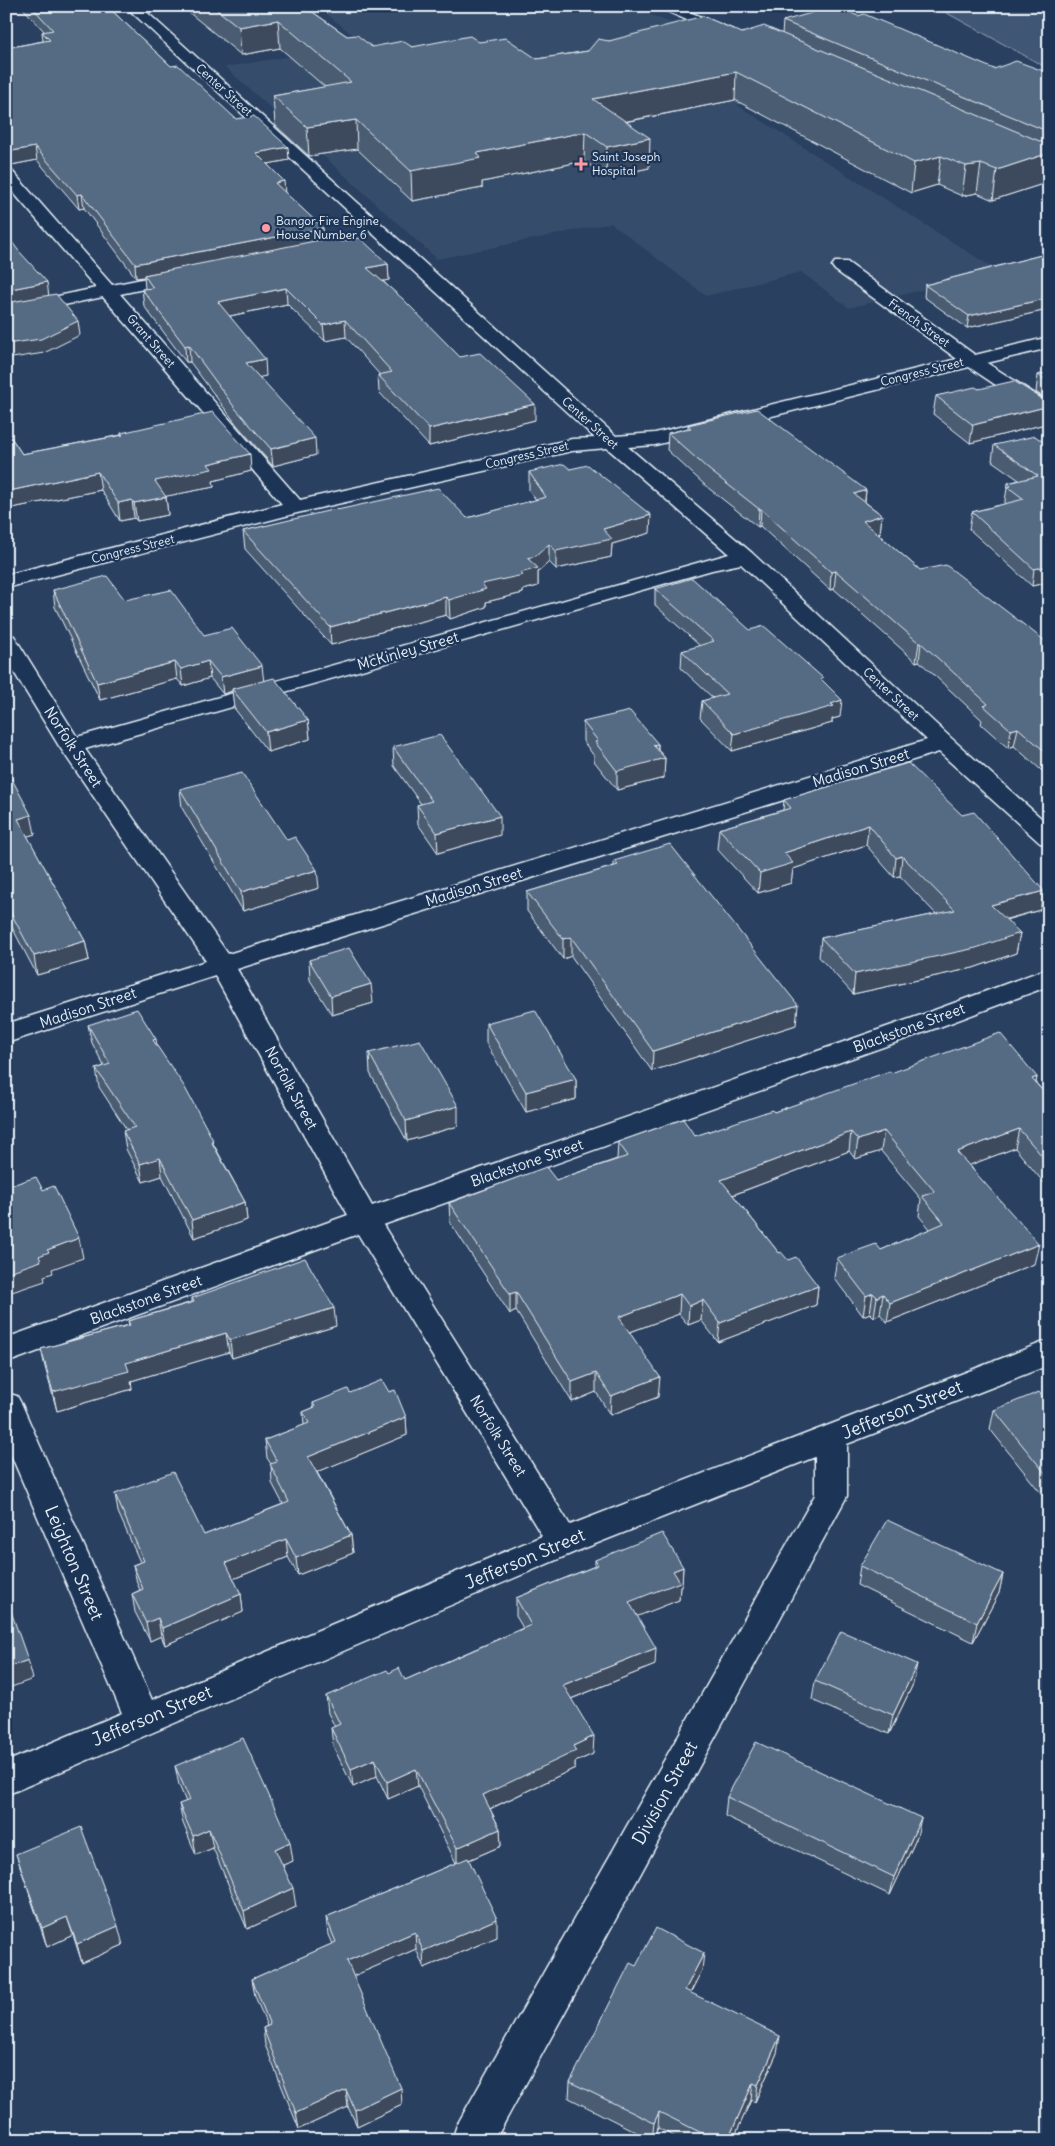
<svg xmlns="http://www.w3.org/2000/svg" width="1055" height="2146" font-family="Delius,sans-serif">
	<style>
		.built { fill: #364d6b }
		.green { fill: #415774; stroke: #94a4b6 }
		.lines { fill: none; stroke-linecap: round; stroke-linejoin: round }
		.minor-casing { stroke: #e8f1f8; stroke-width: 3 }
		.major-casing { stroke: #e8f1f8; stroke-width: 3 }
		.minor { fill: #1d3557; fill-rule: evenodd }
		.major { fill: #1d3557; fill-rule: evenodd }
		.wall { fill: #495b71; stroke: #e8f1f8 }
		.shaded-wall { fill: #3c4a5c; stroke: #e8f1f8 }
		.building { fill: #556a83; stroke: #e8f1f8 }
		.poi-dot { fill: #ff9aa2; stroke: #1d3557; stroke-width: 2 }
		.labels { text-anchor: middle; stroke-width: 4.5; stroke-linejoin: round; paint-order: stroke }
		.far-street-label { font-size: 12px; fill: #e8f1f8; stroke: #1d3557 }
		.far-poi-label { font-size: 12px; fill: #e8f1f8; stroke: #1d3557; text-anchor: start }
		.street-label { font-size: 15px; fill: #e8f1f8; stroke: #1d3557 }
		.near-street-label { font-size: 18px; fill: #e8f1f8; stroke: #1d3557 }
	</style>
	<rect width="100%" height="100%" fill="#294061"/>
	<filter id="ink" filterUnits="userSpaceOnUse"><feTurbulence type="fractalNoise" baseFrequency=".02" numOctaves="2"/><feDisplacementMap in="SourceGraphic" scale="10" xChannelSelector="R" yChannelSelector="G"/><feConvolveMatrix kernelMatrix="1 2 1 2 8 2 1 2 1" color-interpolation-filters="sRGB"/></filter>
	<g filter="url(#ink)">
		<!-- built -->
		<path class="built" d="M317,6h310l79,30 108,47 -77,22 261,166 -149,37 -48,-36 -95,24 -95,-73 -174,36 -212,-192 139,-23z"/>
		<!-- green -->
		<path class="green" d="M934,6h115v63z"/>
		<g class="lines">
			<defs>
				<path id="minor" d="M125,6h15l476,430 39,-3 302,-74 -122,-89 -3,-4 3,-4h12l128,93 74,-18v11l-62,15 62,40v15l-7,-2 -73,-49 -314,78 -27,2 124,106 199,185 98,87v20l-9,-2 -101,-91 -702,217 135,237 552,-192 125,-46v18l-107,40 -559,199 187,300 479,-185v25l-202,79v52l-352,644h-43l5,-15 358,-630v-38l-240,95 -569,243v-33l116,-49 -116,-270v-50l11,3 5,9 130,295 390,-164 -184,-302 -352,129v-25l342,-123 -133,-239 -209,67v-19l200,-63 -147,-215 -53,-87v-25l8,2 63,101 652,-183 -122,-106 -35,3 -275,62 -291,75v-13l276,-71 -179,-207 -97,20v-10l90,-19 -90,-104v-15l6,2 100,114 69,-14 6,1 3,4 -3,4 -67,14 180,206 272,-61 23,-1zM741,564l186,176 -699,214 -143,-205 627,-179z"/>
				<path id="major" d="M655,6h20l58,24 2,3 -7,4 -5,-1z"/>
			</defs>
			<!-- minor casing -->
			<use href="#minor" class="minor-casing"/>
			<!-- major casing -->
			<use href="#major" class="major-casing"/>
			<!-- minor -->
			<use href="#minor" class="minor"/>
			<!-- major -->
			<use href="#major" class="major"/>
		</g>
		<!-- wall -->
		<path class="wall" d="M21,6h86l64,60 65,53 53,41 -22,4 18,29 38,35v11l17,3 48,22 1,16 -6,1 77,76 75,63 -106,26 -50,-54 -1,-17h2l-34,-38 -21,4 -38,-37 -57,12 36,60 -7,1 57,78 -43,11 -36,-41 -47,-63h-4l-42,-56 -2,-17h3l-1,-12 -8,1 -52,-70 -5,1 -42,-49 -31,6v-118l37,-7 -1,-9 2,-1z
			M181,6h123l43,30 25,11h40l67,-5 58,17 51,-8 21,-10 133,-8 40,1 1,-13 211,48 55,4v109l-56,18 -16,-7 -15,3 -25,-11 -26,8 -176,-93 -110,22 24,46 -43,9 -22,-16 -102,21v6l-70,13 -55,-52 -48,7 -34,-31 -2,-29 52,-9 -45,-39 -39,7z
			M1049,253v58l-2,-1 -80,18 -43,-31 1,-12z
			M1049,372v51l-79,20 -37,-29 3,-18 43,-7 69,12 -12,-9 2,-17z
			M688,425l178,65 -1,12 17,13 -2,18 -2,1 42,36 129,74v133l-35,-31 -6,2 -27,-24 1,-4 -63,-59 -3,1 -82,-73 -4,1 -70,-64 -2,1 -51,-40 -40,-37 1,-17 20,-5z
			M6,430l16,24 99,-19v-2l130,38 -38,10 1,6 -48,9 2,19 -31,6 -3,-3 -14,3 -19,-31 -89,18 -6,-9z
			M994,445l55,1v136l-17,4 -63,-57 3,-17 33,-8v-4l3,-17 11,-3 -27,-19z
			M529,472l121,61 -38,11 -1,13 -55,12 -7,-7 -11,10v14l-15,4v3l-37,9v5l-36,12 -4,-4 -115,30 -86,-96 -2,-18 94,-21 130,8 69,-18 -7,-10z
			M655,589l95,41 72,50 18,37 -8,2v4l-100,28 -32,-33 2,-17 11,-3 -32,-30 1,-17 18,-5 -45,-41z
			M53,590l72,10 79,35 60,45 44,40 2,19 -42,13 -34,-44 -2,-17 -9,3 -13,-16 -27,8 -6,-7 -77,21 -45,-93z
			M583,722l75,22v6l7,8 -1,20 -47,12 -23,-29v-5l-11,-15z
			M393,747l107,88 -62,18 -20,-29 -1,-19 4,-1 -27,-38z
			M908,763l132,147 -34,10 14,13 -4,20 -43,15 -120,26 -34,-37 2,-19 115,-24 -36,-38 -6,1 -28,-32 -73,24 -2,14 -33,10 -41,-44 2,-20 64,-19 1,-10z
			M6,768l29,66 -8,2 58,105 4,19 -52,15 -31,-59z
			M180,789l139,99 -76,23 -61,-103z
			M614,861l182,164 -144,46 -81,-115 -8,3 -36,-48v-19l87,-26z
			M309,960l64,43 -41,12 -22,-35z
			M486,1023l90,56v20l-50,13 -40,-69z
			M88,1025l69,22 57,98 31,57 2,18 -53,18 -32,-62 -19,6 -17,-33 -3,-18 4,-1 -28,-43 -3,-18 8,-3 -12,-23z
			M369,1053l89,73 -51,15 -37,-68z
			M891,1073l146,4 -1,6 13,15v91l-34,-41 -45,17 64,99 -147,58 -7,-8 -6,3 -4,-4 -7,3 -29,-38 3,-20 44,-8 49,-21 -11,-13 2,-17 -40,-48 -26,8 -6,-8 -116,44 46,58 39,33 -2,19 -98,37 -17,-22 -13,5 -9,-11 -49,18 28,65 -48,18 -14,-23 -24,10 -56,-91 -6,3 -60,-92 -1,-19 107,-23 61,-21 1,-17 77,-6 79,-24z
			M192,1298l144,28 -104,32 -3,-6 -98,29 1,8 -75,22 -12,-44 -4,-18 88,-24 -1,-4 64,-19z
			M389,1392l17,25 1,18 -90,37 34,63 2,18 -55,22 -10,-18 -55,22 8,15 2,18 -78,33 -4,-9 -11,5 -15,-29 -3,-18 8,-4 -3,-7 -4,-18 7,-3 -22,-50 -3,-18 89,41 79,-31 -11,-21 -1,-19 -4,-6 -2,-18 39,-15 -1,-13 10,-4v-5l37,-10z
			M1049,1403v99h-1l-58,-73 4,-19z
			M595,1560l88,7 -1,18 -2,1 -1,14 -42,16 18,49 -84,34 22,55 -18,8v6l-85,41 10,20 1,17 -32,14 28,77 -73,31 -8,-19 -63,27 49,129 -45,21 -9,-19 -49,22 -34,-84 -2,-17 4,-2 -12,-30 -3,-17 80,-35 -4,-9 -2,-18 130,-54 -38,-77 -30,13 -11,-23 -24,11 -20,-41 -2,-18 4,-1 -7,-14 -2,-17 63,-23 16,7 118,-52 -7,-12v-18l79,-32z
			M860,1566l143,8 -4,19 -26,49 -116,-57z
			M815,1681l98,3 -24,50 -77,-34z
			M175,1766l118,95 -10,4 13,42 -49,22 -34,-81 -17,7 -13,-32 -4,-19 7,-2 -7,-17z
			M727,1797l190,40 -27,58 -165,-79z
			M16,1854l107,91 -41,18 -9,-28 -26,12z
			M636,1966l66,4 -12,23 87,60 -22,49 -4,-2 -18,40h-52l-23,-12 -6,12 -83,-42 1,-16z
			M1049,2101v19l-3,-1z"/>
		<!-- shaded-wall -->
		<path class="shaded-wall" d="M278,20l2,28 -39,7 -2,-28z
			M736,72l-1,28 -143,28 1,-29z
			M356,120l1,29 -48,7 -2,-29z
			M585,132l-1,29 -102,21v6l-70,13 -1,-30 66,-18z
			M650,138l-1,30 -43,9 1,-30z
			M35,147l2,13 -31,6v-14z
			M288,147l1,13 -32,6 -1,-13z
			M1049,153v29l-56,18 4,-30z
			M941,156l-4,29 -26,8 3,-30z
			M981,164l-4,29 -15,3 4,-30z
			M284,181l1,14 -10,-12z
			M82,194l2,14 -5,1 -2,-14z
			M323,228l1,14 -180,33v2l-8,1 -1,-14z
			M388,264l1,16 -21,4 -1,-16z
			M47,282l2,15 -43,8v-15z
			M286,288l1,16 -67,14 -2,-16z
			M1049,298l-2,12 -80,18 2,-12z
			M345,320l1,17 -21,4 -2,-16z
			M78,321l2,14 -36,18 -38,6v-15z
			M189,345l1,17h-4l-1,-16z
			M265,359l1,17 -19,4 -1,-17z
			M535,404v16l-106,26v-17z
			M1049,406v17l-79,20 3,-18z
			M315,438l1,17 -43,11 -2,-17z
			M250,454l1,17 -38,10 1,6 -57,11 -2,-17 53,-17z
			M98,472l3,18 -89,18 -3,-17z
			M866,490l-2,18 -10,-14z
			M166,497l2,18 -31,6 -3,-18z
			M132,500l2,18 -14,3 -2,-18z
			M759,509h2l-1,17 -2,1z
			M651,515l-1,18 -38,11 -1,13 -55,12v-18l47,-22z
			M882,515l-2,18 -19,5 2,-17z
			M549,544v18l-11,10v14l-15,4v3l-37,9v5l-36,12 -1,-19 33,-16z
			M1049,566v16l-17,4 2,-17z
			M836,571l-2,18 -4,1 1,-18z
			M446,597v18l-115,30 -1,-18z
			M919,643h2l-2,18 -3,1z
			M208,661l2,17 -27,8 -2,-17z
			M175,662l2,17 -77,21 -3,-17z
			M262,666l2,17 -32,6v2l-9,3 -2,-17z
			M842,700l-2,17 -8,2v4l-100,28 2,-17z
			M308,720l2,19 -42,13 -2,-20z
			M1018,728l-4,18 -6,2 3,-18z
			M658,744l-1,16 8,-2 -1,20 -47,12v-19l36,-26z
			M31,815l4,19 -14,4 -3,-19z
			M500,816v19l-62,18 -1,-20z
			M869,825l-3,20 -73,24 -2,14 -33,10 2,-20 24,-20z
			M902,856l-2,20 -6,1 2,-19z
			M317,870l2,18 -76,23 -2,-19z
			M1044,891l-4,19 -52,14 3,-19z
			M1020,933l-4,20 -43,15 -120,26 2,-20z
			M571,937v19l-8,3v-20z
			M85,941l4,19 -52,15 -3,-19z
			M371,984l2,19 -41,12 -1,-19z
			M798,1005l-2,20 -144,46 1,-20z
			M156,1039l3,18 -6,-17z
			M1037,1077l-4,19 -1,-17z
			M576,1079v20l-50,13v-20z
			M458,1106v20l-51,15 -1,-20z
			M1019,1129l-4,19 -61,23 3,-19z
			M884,1131l-3,20 -26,8 3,-19z
			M851,1132l-2,19 -130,49 2,-20z
			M160,1158l2,18 -19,6 -3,-18z
			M245,1202l2,18 -53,18 -2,-18z
			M79,1238l4,20 -31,11 1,4 -9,3 1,5 -39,13v-21l33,-17 8,-6z
			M1039,1244l-5,20 -147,58 3,-19z
			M818,1286l-2,19 -98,37 2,-19z
			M516,1292v19l-6,3v-20z
			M873,1293l-3,20 -7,3 3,-20z
			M680,1294l-1,20 -60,22v-19z
			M883,1294l-3,20 -6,3 3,-20z
			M703,1300l-2,20 -13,5 1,-19z
			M334,1308l2,18 -104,32 -2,-18z
			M226,1333l3,19 -98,29 1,8 -75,22 -4,-19 73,-29z
			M596,1373v19l-24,10v-20z
			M660,1377l-2,20 -48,18 1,-19z
			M406,1417l1,18 -97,40 -2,-18z
			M351,1535l2,18 -55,22 -2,-17z
			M286,1539l2,18 -60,24 -2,-18z
			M683,1567l-1,18 -2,1 -1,14 -51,20 1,-18 44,-31z
			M1003,1574l-4,19 -26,49 4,-19z
			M241,1594l2,18 -78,33 -3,-17z
			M158,1618l3,18 -11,5 -4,-18z
			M656,1648l-1,17 -92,37v-17z
			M28,1660l5,19 -27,10v-21z
			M917,1664l-4,20 -24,50 4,-19z
			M594,1736l-1,18 -18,8v6l-92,44v-17l90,-49z
			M375,1759l2,17 -24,11 -2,-18z
			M416,1769l2,17 -30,13 -1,-17z
			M921,1818l-4,19 -27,58 4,-18z
			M209,1829l4,19 -17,7 -3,-19z
			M500,1829l1,17 -44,19v-17z
			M290,1842l3,19 -15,6 -3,-18z
			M293,1888l3,19 -49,22 -3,-18z
			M67,1917l6,18 -26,12 -5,-19z
			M497,1919v18l-73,31 -1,-17z
			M118,1926l5,19 -41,18 -5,-19z
			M415,1932l1,17 -67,29 -2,-17z
			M704,1953l-2,17 -19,37 2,-17z
			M780,2036l-3,17 -22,49 3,-17z
			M753,2083l-2,17 -18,40h-5z
			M401,2088l1,17 -45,21 -2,-16z
			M346,2090l2,17 -49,22 -3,-16z
			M659,2112l-1,16 -6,12 2,-17z"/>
		<!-- building -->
		<path class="building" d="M31,6h76l64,60 7,-1 58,54 18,-3 34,31 -32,6 28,28 -9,2 48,45 -188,36 -53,-70 -5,1 -42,-48 -29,5v-104l44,-8 -8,-8 11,-2z
			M212,6h92l43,30 10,-1 15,12 31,-6 9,6 58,-11 9,6 27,-4 31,21 51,-8 10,-12 11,2 94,-25 39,17 22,-7 285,119v8l-52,17 -16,-6 -15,2 -25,-10 -27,7 -178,-91 -143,27 57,39 -43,9 -22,-15 -108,21 4,5 -70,13 -55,-51 -49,7 -34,-31 78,-14 -73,-62 -39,7z
			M836,6l22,10 6,-2 130,55 22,-8 33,12v59l-266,-111z
			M6,234l12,16 29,32 -41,8z
			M335,237l5,5 20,-4 28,26 -21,4 36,31 57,58 20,-4 55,51 -106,25 -51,-54 14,-3 -47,-52 -22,5 -37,-37 -68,14 47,57 -19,4 69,75 -44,11 -36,-41 -46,-63 -4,1 -43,-57 11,-1 -9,-13z
			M1049,253v45l-80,18 -44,-31z
			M56,294l22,27 -37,18 -35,5v-41z
			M1049,372v10l-11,-7z
			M1014,381l30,19 5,1v5l-76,19 -37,-29 39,-9 4,2z
			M757,409l109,81 -12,4 28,21 -19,6 57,49 26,-5 103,79v111l-31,-27 -7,2 -27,-24 4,-2 -67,-61h-2l-83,-72 -5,1 -70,-63h-2l-51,-40 -40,-36 23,-5 -3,-3z
			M213,412l37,42 -42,10 4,5 -57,12 11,16 -32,6 -2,-3 -14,3 -20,-31 -89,19 -3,-4v-57l16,24 101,-19 -2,-2z
			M1035,436l14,10v120l-15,3 -62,-57 52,-13 -16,-12 3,-1 -3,-3 30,-7 -44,-31z
			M564,464l6,5 18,-4 63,50 -48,14 9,10 -56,12 -7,-7 -13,12 -9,2 11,10 -18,5 3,2 -41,9 4,5 -37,11 -3,-3 -116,30 -87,-96 93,-22 1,1 101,-22 29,30 79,-21 -17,-25z
			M107,576l18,24 46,-10 33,45 28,-7 30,38 -41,11 -13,-16 -27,8 -6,-7 -78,21 -44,-93z
			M692,578l58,52 14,-4 59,52 -2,1 21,21 -11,4 3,2 -100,28 -32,-33 25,-7 -45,-43 32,-10 -59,-52z
			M274,678l34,42 -42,12 -34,-43z
			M630,711l28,33 -5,1 12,13 -48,13 -22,-29 3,-1 -15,-19z
			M440,735l60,81 -63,17 -20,-28 15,-4 -39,-54z
			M908,763l54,52 12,-3 70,79 -53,14 29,28 -44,15 -121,26 -34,-36 134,-28 -53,-54 -6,2 -27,-33 -85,28 9,10 -33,10 -41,-44 72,-21 -7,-8z
			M6,768l25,47 -13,4 67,122 -51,15 -28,-52z
			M242,773l45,67 8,-3 22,33 -76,22 -61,-103z
			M670,844l128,161 -145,46 -82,-114 -8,2 -36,-47 91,-27 -4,-4z
			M349,948l22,36 -40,12 -22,-36z
			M137,1009l19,30 -3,1 31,46 29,54 -2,1 34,61 -53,18 -32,-62 -20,6 -17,-33 12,-4 -39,-58 14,-5 -22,-39z
			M535,1010l41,69 -50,13 -40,-69z
			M1000,1033l37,44 -5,2 17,19v66l-30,-35 -62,23 82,92 -149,59 -7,-9 -6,3 -4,-4 -7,3 -29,-38 39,-14 5,6 63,-27 -22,-27 13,-4 -51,-61 -26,9 -7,-8 -130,48 58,73 2,-1 7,8 8,-3 22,29 -98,37 -17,-23 -14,6 -9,-12 -61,23 41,60 -49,19 -15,-23 -24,9 -56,-90 -6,2 -61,-91 97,-36 10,13 72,-24 -10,-14 65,-23 12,17 77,-26 2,2 116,-41 1,2z
			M420,1040l38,66 -52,15 -37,-68z
			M36,1177l7,13 11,-4 25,52 -32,12 2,2 -10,4 2,5 -35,12v-86z
			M305,1258l29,50 -104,32 -4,-7 -100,30 3,8 -76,21 -12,-43 89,-24 -2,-4 66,-19 -2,-4z
			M382,1380l7,12 6,-2 11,27 -98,40 43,78 -55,23 -10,-19 -60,24 15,31 -79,34 -4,-10 -12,5 -14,-29 11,-5 -10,-24 11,-4 -29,-67 58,-22 31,63 85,-33 -19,-38 7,-2 -12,-22 44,-17 -6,-11 12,-5 -2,-4 35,-14 2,4z
			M1039,1392l10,11v75l-55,-68z
			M887,1520l116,54 -26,49 -117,-57z
			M662,1533l21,34 -10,4 7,11 -51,20 27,46 -93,37 31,51 -21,10 3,5 -93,44 17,34 -43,19 -41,-79 -29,13 -12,-23 -24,10 -20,-41 9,-4 -14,-28 61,-26 2,3 10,-5 6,12 126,-55 -15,-27 82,-33 -3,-5z
			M6,1597l22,63 -22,8z
			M841,1631l76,33 -24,51 -78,-34z
			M243,1738l47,104 -15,7 18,39 -49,23 -35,-82 -16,7 -14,-32 11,-4 -15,-34z
			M756,1742l165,76 -27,59 -167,-80z
			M81,1827l37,99 -41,18 -10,-27 -25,11 -26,-74z
			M468,1858l29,61 -74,32 -8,-19 -68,29 54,127 -46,22 -9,-20 -50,23 -33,-85 7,-3 -18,-46 84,-37 -10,-25z
			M656,1928l48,25 -19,37 95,46 -22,49 -5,-2 -25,57h-12l-57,-28 -5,11 -84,-41 60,-119 6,3z"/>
	</g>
	<!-- markers -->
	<g class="poi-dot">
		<path d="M578.5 156.5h5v5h5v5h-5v5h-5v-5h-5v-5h5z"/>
		<circle cx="266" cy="228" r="5"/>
	</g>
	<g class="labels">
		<!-- far-street labels -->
		<g class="far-street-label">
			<text transform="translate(224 90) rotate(42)" y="4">Center Street</text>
			<text transform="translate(919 323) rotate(36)" y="4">French Street</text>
			<text transform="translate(151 341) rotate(49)" y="4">Grant Street</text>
			<text transform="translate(922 372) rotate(-14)" y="4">Congress Street</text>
			<text transform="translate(590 423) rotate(42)" y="4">Center Street</text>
			<text transform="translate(527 455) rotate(-13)" y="4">Congress Street</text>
			<text transform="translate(133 549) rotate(-14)" y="4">Congress Street</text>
			<text transform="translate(891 694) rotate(43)" y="4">Center Street</text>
		</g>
		<!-- far-poi labels -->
		<g class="far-poi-label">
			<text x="592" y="161">Saint Joseph<tspan x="592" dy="14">Hospital</tspan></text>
			<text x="276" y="225">Bangor Fire Engine<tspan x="276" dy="14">House Number 6</tspan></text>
		</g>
		<!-- street labels -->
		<g class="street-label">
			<text transform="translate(408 651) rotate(-16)" y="5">McKinley Street</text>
			<text transform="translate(73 747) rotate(57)" y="5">Norfolk Street</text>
			<text transform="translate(861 768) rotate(-17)" y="5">Madison Street</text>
			<text transform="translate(474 887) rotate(-17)" y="5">Madison Street</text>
			<text transform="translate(88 1008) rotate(-18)" y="5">Madison Street</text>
			<text transform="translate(909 1028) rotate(-20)" y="5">Blackstone Street</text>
			<text transform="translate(291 1088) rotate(61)" y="5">Norfolk Street</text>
			<text transform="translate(527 1163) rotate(-19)" y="5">Blackstone Street</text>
			<text transform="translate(146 1300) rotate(-20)" y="5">Blackstone Street</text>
			<text transform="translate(498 1436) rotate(58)" y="5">Norfolk Street</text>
		</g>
		<!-- near-street labels -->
		<g class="near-street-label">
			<text transform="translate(902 1410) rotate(-22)" y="6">Jefferson Street</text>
			<text transform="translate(525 1559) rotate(-23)" y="6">Jefferson Street</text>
			<text transform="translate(74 1563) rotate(67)" y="6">Leighton Street</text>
			<text transform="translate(152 1716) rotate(-23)" y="6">Jefferson Street</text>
			<text transform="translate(665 1793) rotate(-61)" y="6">Division Street</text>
		</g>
	</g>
	<!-- margin -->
	<rect width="1055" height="2146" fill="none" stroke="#1d3557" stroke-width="25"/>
	<rect x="12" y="12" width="1030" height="2121" fill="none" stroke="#e8f1f8" stroke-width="2" filter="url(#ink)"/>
</svg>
